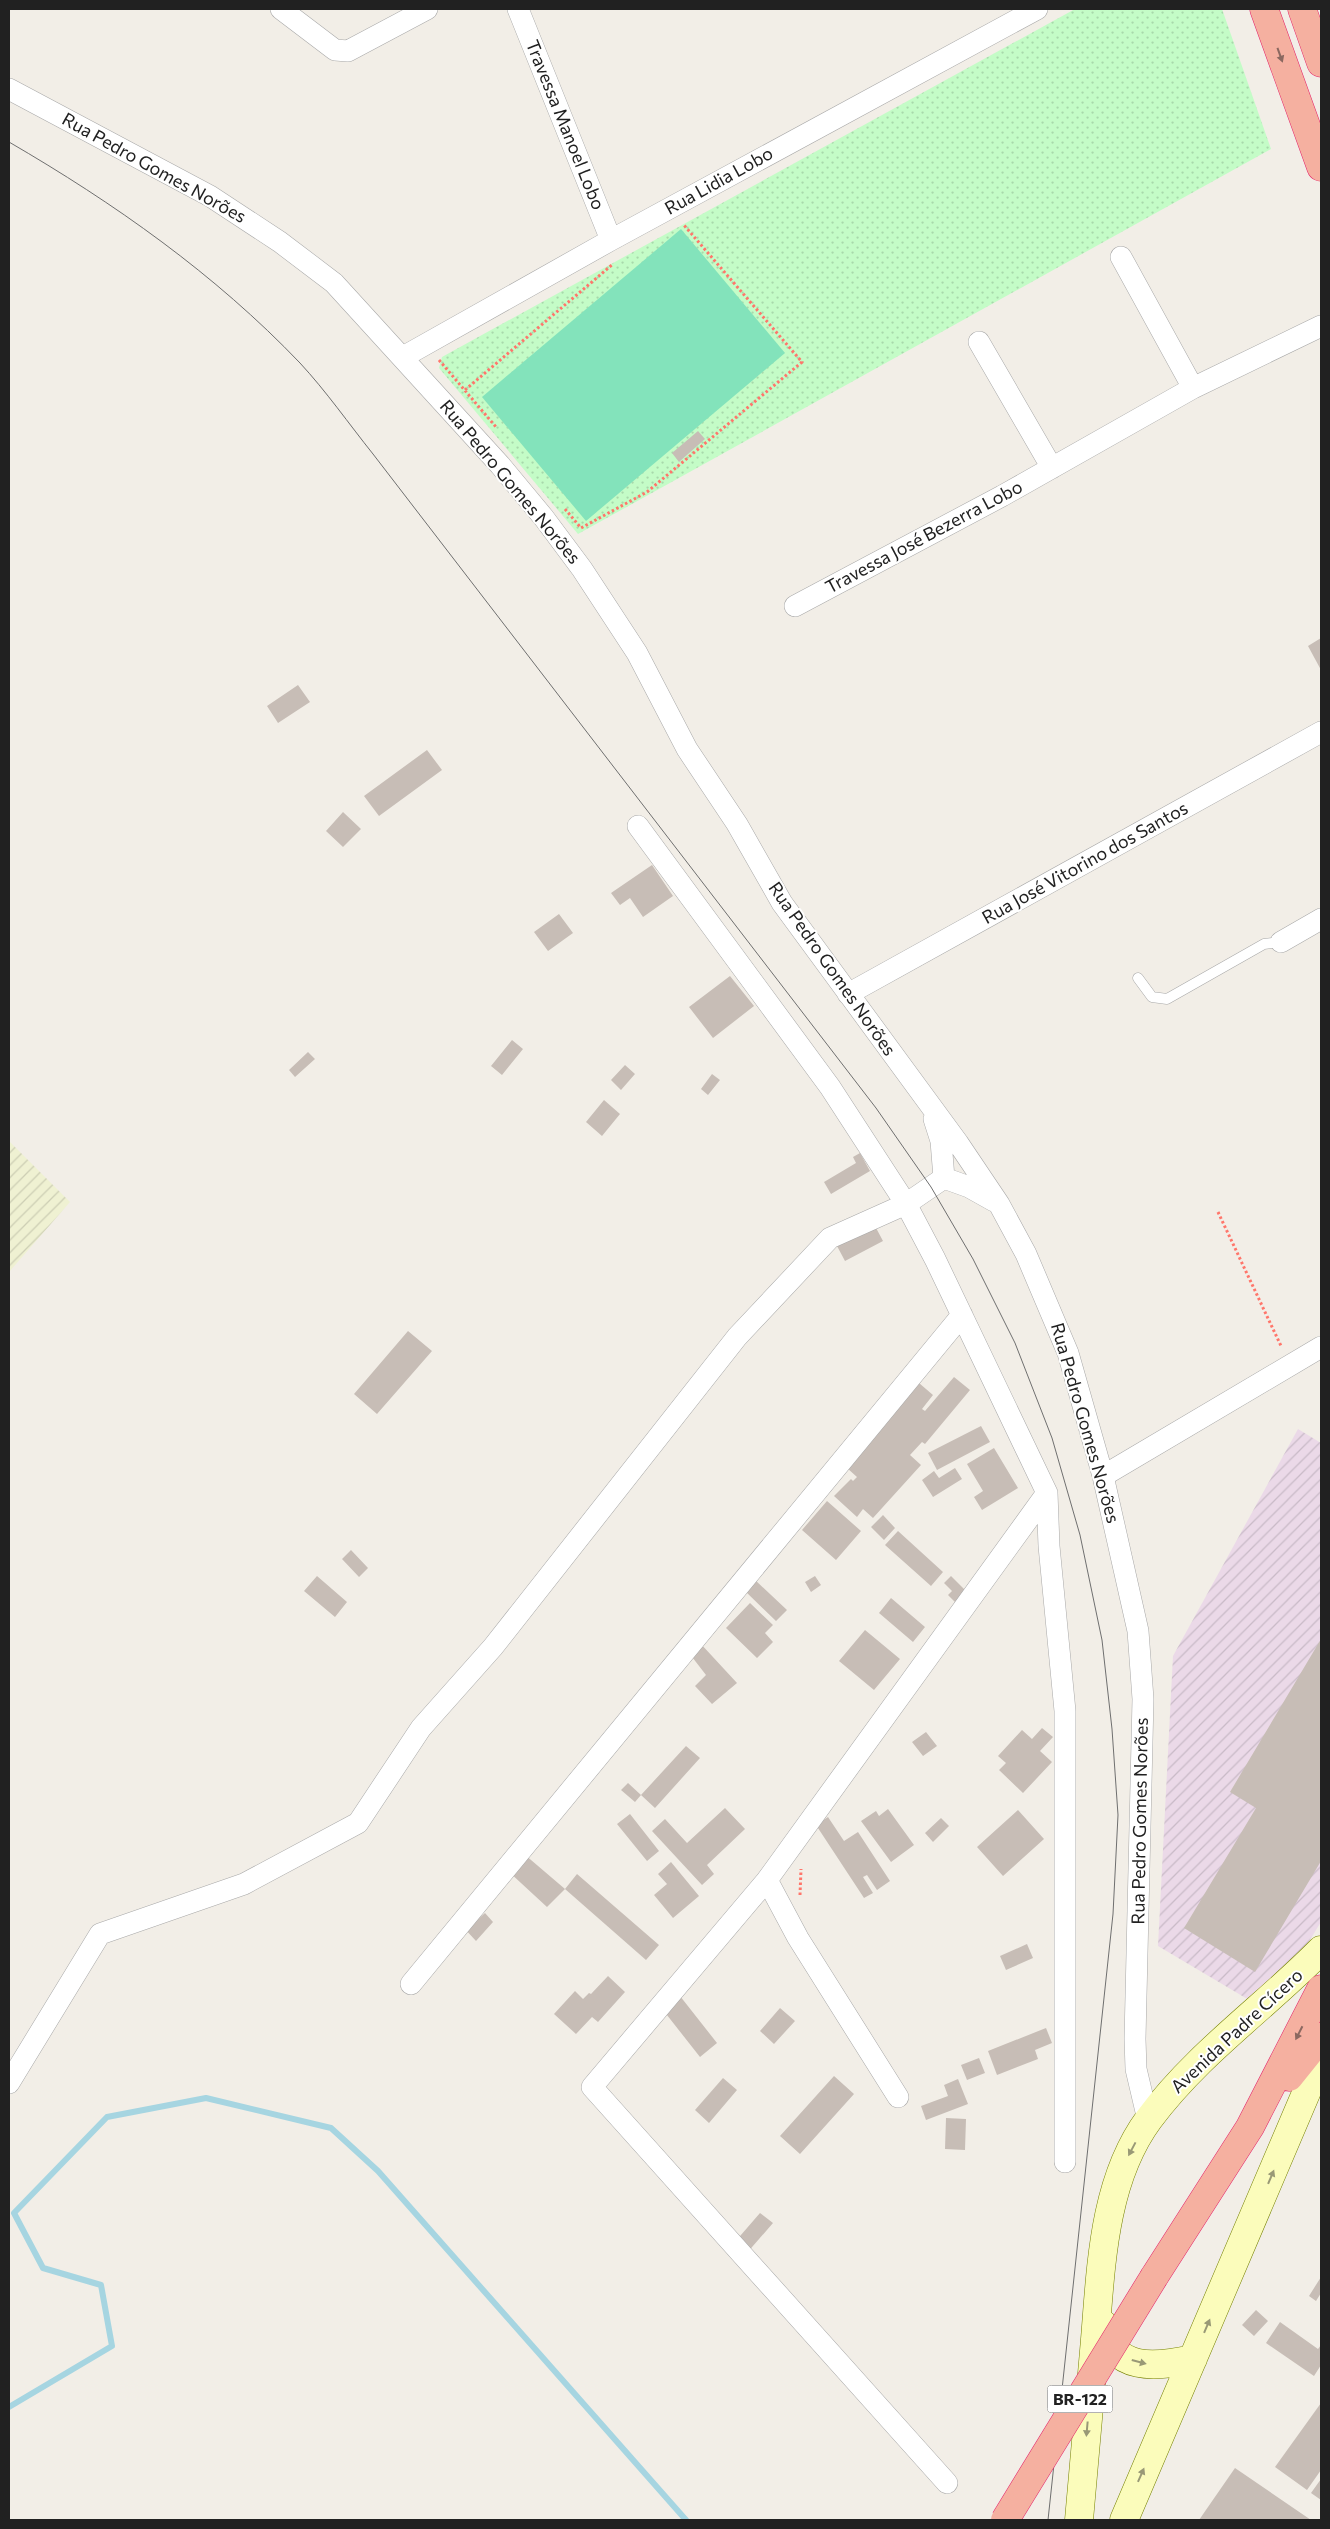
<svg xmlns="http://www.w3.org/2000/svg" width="1330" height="2529" font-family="Commissioner,sans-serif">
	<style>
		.industrial { fill: url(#industrial-furrows) }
		.farmland { fill: url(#farmland-furrows) }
		.park { fill: url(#park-dots) }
		.pitch { fill: #83e3bb }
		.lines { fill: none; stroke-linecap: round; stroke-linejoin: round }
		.stream { stroke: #a6d5e1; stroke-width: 6 }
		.building { fill: #c7bdb6 }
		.service-casing { stroke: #a8a8a8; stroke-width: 11 }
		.minor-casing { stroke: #a8a8a8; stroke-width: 22 }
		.secondary-casing { stroke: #758000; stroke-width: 29 }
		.trunk-casing { stroke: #e32169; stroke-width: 29 }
		.path { stroke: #ff766b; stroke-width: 3; stroke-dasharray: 2.5 2.5; stroke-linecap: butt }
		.service { stroke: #fff; stroke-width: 10 }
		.minor { stroke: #fff; stroke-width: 21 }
		.secondary { stroke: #fbfcbb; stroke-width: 28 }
		.trunk { stroke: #f5b0a0; stroke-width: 28 }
		.tram { stroke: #6f6f6f; stroke-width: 1 }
		.trunk-bridge-casing { stroke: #e32169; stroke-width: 29; stroke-linecap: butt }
		.trunk-bridge { stroke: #f5b0a0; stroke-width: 28 }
		.oneway { fill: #8b6860 }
		.oneway2 { fill: #999976 }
		.labels { text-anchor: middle; stroke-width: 4; stroke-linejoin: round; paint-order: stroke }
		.shield { fill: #fff; stroke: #646464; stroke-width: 1 }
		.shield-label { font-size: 16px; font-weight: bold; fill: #212121 }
		.street-label { font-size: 18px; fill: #212121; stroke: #fff }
	</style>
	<defs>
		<pattern id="industrial-furrows" width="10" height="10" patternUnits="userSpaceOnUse" patternTransform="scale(1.25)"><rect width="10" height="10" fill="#ebd9e8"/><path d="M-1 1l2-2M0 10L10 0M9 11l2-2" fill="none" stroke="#c9bac7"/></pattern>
		<pattern id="farmland-furrows" width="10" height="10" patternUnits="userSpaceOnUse" patternTransform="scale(1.25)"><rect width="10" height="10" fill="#eff1d2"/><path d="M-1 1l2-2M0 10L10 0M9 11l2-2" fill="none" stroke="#cdceb4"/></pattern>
		<pattern id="park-dots" width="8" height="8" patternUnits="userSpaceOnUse" patternTransform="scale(1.25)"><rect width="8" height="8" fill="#c4fcc7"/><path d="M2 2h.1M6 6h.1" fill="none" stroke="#a8d8ab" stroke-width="1.8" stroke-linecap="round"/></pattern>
	</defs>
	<rect width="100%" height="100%" fill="#f2eee7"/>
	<!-- industrial -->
	<path class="industrial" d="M1298,1429l23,14v479l-18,29 -54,49 -91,-54 15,-290z"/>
	<!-- farmland -->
	<path class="farmland" d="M9,1141l61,61 -61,70z"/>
	<!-- park -->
	<path class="park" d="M1075,9h147l49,140 -693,385 -139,-166 3,-11z"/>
	<!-- pitch -->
	<path class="pitch" d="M681,229l104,124 -199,168 -104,-124z"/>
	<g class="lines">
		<!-- stream -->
		<path class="stream" d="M9,2407l103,-61 -11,-61 -58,-17 -29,-55 93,-96 99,-19 125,30 47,43 308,349"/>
	</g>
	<!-- building -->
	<path class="building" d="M698,431l7,8 -26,23 -7,-9z
		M1321,638v32l-13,-24z
		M298,685l12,17 -32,21 -11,-17z
		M427,750l15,20 -63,46 -15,-20z
		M343,812l18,17 -18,18 -17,-16z
		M652,865l21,31 -30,21 -13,-19 -10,7 -9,-12z
		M559,914l14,19 -25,18 -14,-19z
		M730,976l24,30 -41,32 -24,-31z
		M512,1040l11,9 -21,26 -11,-9z
		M308,1052l7,7 -20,18 -6,-7z
		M625,1065l10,9 -14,16 -10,-10z
		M712,1074l8,6 -12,15 -7,-6z
		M604,1100l16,14 -18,22 -16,-14z
		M860,1153l10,18 -39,23 -7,-12 32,-19 -3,-6z
		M875,1226l8,15 -38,20 -8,-15z
		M408,1331l24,20 -55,63 -23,-20z
		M954,1377l16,13 -45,54 -3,-2 -12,13 11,10 -48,53 -10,-9 -6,8 -23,-21 17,-17 2,2 4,-4 -10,-9 72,-85 14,12 -11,14 3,2z
		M981,1426l9,16 -53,28 -9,-17z
		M994,1448l24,40 -36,22 -8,-13 9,-6 -16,-27z
		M955,1468l7,11 -29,18 -11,-17 12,-9 5,7z
		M827,1501l34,30 -25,29 -34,-30z
		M883,1515l12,13 -11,12 -13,-13z
		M898,1531l45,41 -12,14 -46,-41z
		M351,1550l17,18 -9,9 -17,-18z
		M317,1576l30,26 -12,15 -31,-26z
		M815,1576l6,9 -10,7 -6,-10z
		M951,1576l18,18 -11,11 -10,-10 4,-4 -8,-8z
		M754,1579l33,31 -11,11 -32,-31z
		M891,1598l34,29 -12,15 -34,-29z
		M750,1603l23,22 -8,8 8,9 -16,16 -31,-30z
		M865,1630l35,29 -26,31 -35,-29z
		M1321,1639v222l-66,111 -71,-44 72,-120 -26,-16z
		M700,1643l37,40 -25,21 -17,-18 11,-11 -17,-22z
		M1042,1728l11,9 -13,14 12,11 -29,31 -24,-23 7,-7 -8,-7 24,-26 10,9z
		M926,1732l11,14 -14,10 -11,-14z
		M686,1746l14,12 -45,50 -14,-13 -6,7 -14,-12 7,-7 13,12z
		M725,1808l20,21 -38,36 7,9 -12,11 -50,-54 13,-12 22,24z
		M888,1809l26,36 -23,17 -30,-41 15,-10 3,5z
		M1018,1810l26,29 -41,37 -26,-29z
		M630,1814l29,37 -12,10 -30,-37z
		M828,1817l16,24 14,-9 32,49 -13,9 -10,-15 -4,2 10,16 -9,5 -48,-73z
		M941,1818l8,8 -16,16 -8,-9z
		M524,1854l41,35 -18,18 -39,-36z
		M671,1862l28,34 -26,22 -19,-23 13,-11 -9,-10z
		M577,1874l82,71 -13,15 -81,-71z
		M485,1913l8,9 -17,19 -12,-13 10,-5z
		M1027,1944l6,14 -27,12 -6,-14z
		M608,1976l17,16 -27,30 -6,-5 -16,17 -22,-20 21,-23 8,8 6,-6 2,1z
		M680,1996l37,47 -17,14 -37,-47z
		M780,2008l15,13 -21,23 -14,-13z
		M1046,2028l6,15 -17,7 3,9 -41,16 -9,-24z
		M979,2058l6,15 -18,7 -6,-15z
		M834,2076l20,18 -54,60 -20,-18z
		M723,2078l14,12 -28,33 -14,-13z
		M958,2079l10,25 -42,16 -5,-14 27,-10 -4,-11z
		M946,2118l20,1 -1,31 -20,-1z
		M760,2213l13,10 -27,31 -12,-11z
		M1321,2277v16l-5,8 -7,-5z
		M1256,2310l12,11 -14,15 -12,-11z
		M1280,2322l38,27 3,-4v20l-7,11 -48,-33z
		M1321,2403v67l-14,20 -32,-23z
		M1235,2468l76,52h-112z
		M1321,2479v21l-10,-7z"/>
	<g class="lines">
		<defs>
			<path id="service" d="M1138,978l14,19 15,2 97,-55 17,-2"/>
			<path id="minor" d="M281,9l54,41 13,1 79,-42
				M518,9l93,231
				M9,89l201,107 70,46 54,41 166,182 44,53 38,51 55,84 50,96 50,75 45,79 176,240 41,61 27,50 42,99 35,123 35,155 5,68 -8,340 1,30 12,51
				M1121,257l72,131
				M979,342l73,126
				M403,357l208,-117 426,-231
				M795,606l207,-110 191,-108 128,-62
				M638,826l192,261 76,117 29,55 112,234 2,53 16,165v451
				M1281,942l40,-23
				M848,994l473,-262
				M934,1119l7,22 3,37
				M1103,1476l218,-129
				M767,1880l31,58 100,159
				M411,1984l551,-669
				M9,2083l91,-149 144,-50 114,-61 63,-95 72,-81 244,-310 93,-99 76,-34 38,-26 25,9 25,14
				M947,2483l-355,-396 175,-207 280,-387"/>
			<path id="secondary" d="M1103,2324c10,49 53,43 90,35
				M1079,2520c5,-56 10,-113 15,-169 7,-77 7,-167 55,-232 48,-65 116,-112 172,-169
				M1124,2520l197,-462"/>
			<path id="trunk" d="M1264,9l57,158
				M1302,9l19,54
				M1289,2077l32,-40
				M1154,2277l96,-150 71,-138"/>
		</defs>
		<!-- service casing -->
		<use href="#service" class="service-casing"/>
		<!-- minor casing -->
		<use href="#minor" class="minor-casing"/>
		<!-- secondary casing -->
		<use href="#secondary" class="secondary-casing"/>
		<!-- trunk casing -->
		<use href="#trunk" class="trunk-casing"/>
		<!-- path -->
		<path class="path" d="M439,360l57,67
			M465,390l148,-126
			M565,509l16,19 66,-36 155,-130 -119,-138
			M1218,1212l63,134
			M800,1895l1,-26"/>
		<!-- service -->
		<use href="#service" class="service"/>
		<!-- minor -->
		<use href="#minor" class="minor"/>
		<!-- secondary -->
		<use href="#secondary" class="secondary"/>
		<!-- trunk -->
		<use href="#trunk" class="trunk"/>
		<!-- tram -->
		<path class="tram" d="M9,142c105,61 206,132 291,221 26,28 49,61 73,91l503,654 55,79 42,72 42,84 37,95 28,97 22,105 10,89 6,86 -5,99 -65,606"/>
		<defs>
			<path id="trunk-bridge" d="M1005,2520l149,-243"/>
		</defs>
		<!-- trunk-bridge casing -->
		<use href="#trunk-bridge" class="trunk-bridge-casing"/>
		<!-- trunk-bridge -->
		<use href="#trunk-bridge" class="trunk-bridge"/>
	</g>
	<!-- one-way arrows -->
	<defs><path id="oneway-solid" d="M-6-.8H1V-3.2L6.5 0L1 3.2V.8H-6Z" transform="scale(1.25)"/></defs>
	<g class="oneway">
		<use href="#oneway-solid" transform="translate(1280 55) rotate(70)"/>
		<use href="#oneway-solid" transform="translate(1299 2033) rotate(117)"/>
	</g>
	<g class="oneway2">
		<use href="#oneway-solid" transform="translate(1132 2149) rotate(118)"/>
		<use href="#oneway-solid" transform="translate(1271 2177) rotate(-67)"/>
		<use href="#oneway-solid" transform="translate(1207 2326) rotate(-67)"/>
		<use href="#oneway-solid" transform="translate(1139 2362) rotate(15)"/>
		<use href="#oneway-solid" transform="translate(1087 2429) rotate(95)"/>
		<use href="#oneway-solid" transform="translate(1141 2475) rotate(-66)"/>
	</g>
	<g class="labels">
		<!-- shield labels -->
		<rect class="shield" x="1047.5" y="2385.5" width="65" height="27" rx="4"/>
		<g class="shield-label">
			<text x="1080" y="2405">BR-122</text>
		</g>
		<!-- street labels -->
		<g class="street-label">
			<text transform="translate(565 125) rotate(68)" y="6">Travessa Manoel Lobo</text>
			<text transform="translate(154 168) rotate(29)" y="6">Rua Pedro Gomes Norões</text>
			<text transform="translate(719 181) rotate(-29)" y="6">Rua Lidia Lobo</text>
			<text transform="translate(510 482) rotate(50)" y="6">Rua Pedro Gomes Norões</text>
			<text transform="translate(924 537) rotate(-28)" y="6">Travessa José Bezerra Lobo</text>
			<text transform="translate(1085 863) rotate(-29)" y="6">Rua José Vitorino dos Santos</text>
			<text transform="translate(832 969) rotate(55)" y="6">Rua Pedro Gomes Norões</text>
			<text transform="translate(1085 1423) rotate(74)" y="6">Rua Pedro Gomes Norões</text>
			<text transform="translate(1140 1821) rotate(-89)" y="6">Rua Pedro Gomes Norões</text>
			<text transform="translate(1237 2031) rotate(-43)" y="6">Avenida Padre Cícero</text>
		</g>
	</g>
	<!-- border -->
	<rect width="1330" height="2529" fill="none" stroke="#212121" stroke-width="20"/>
</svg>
